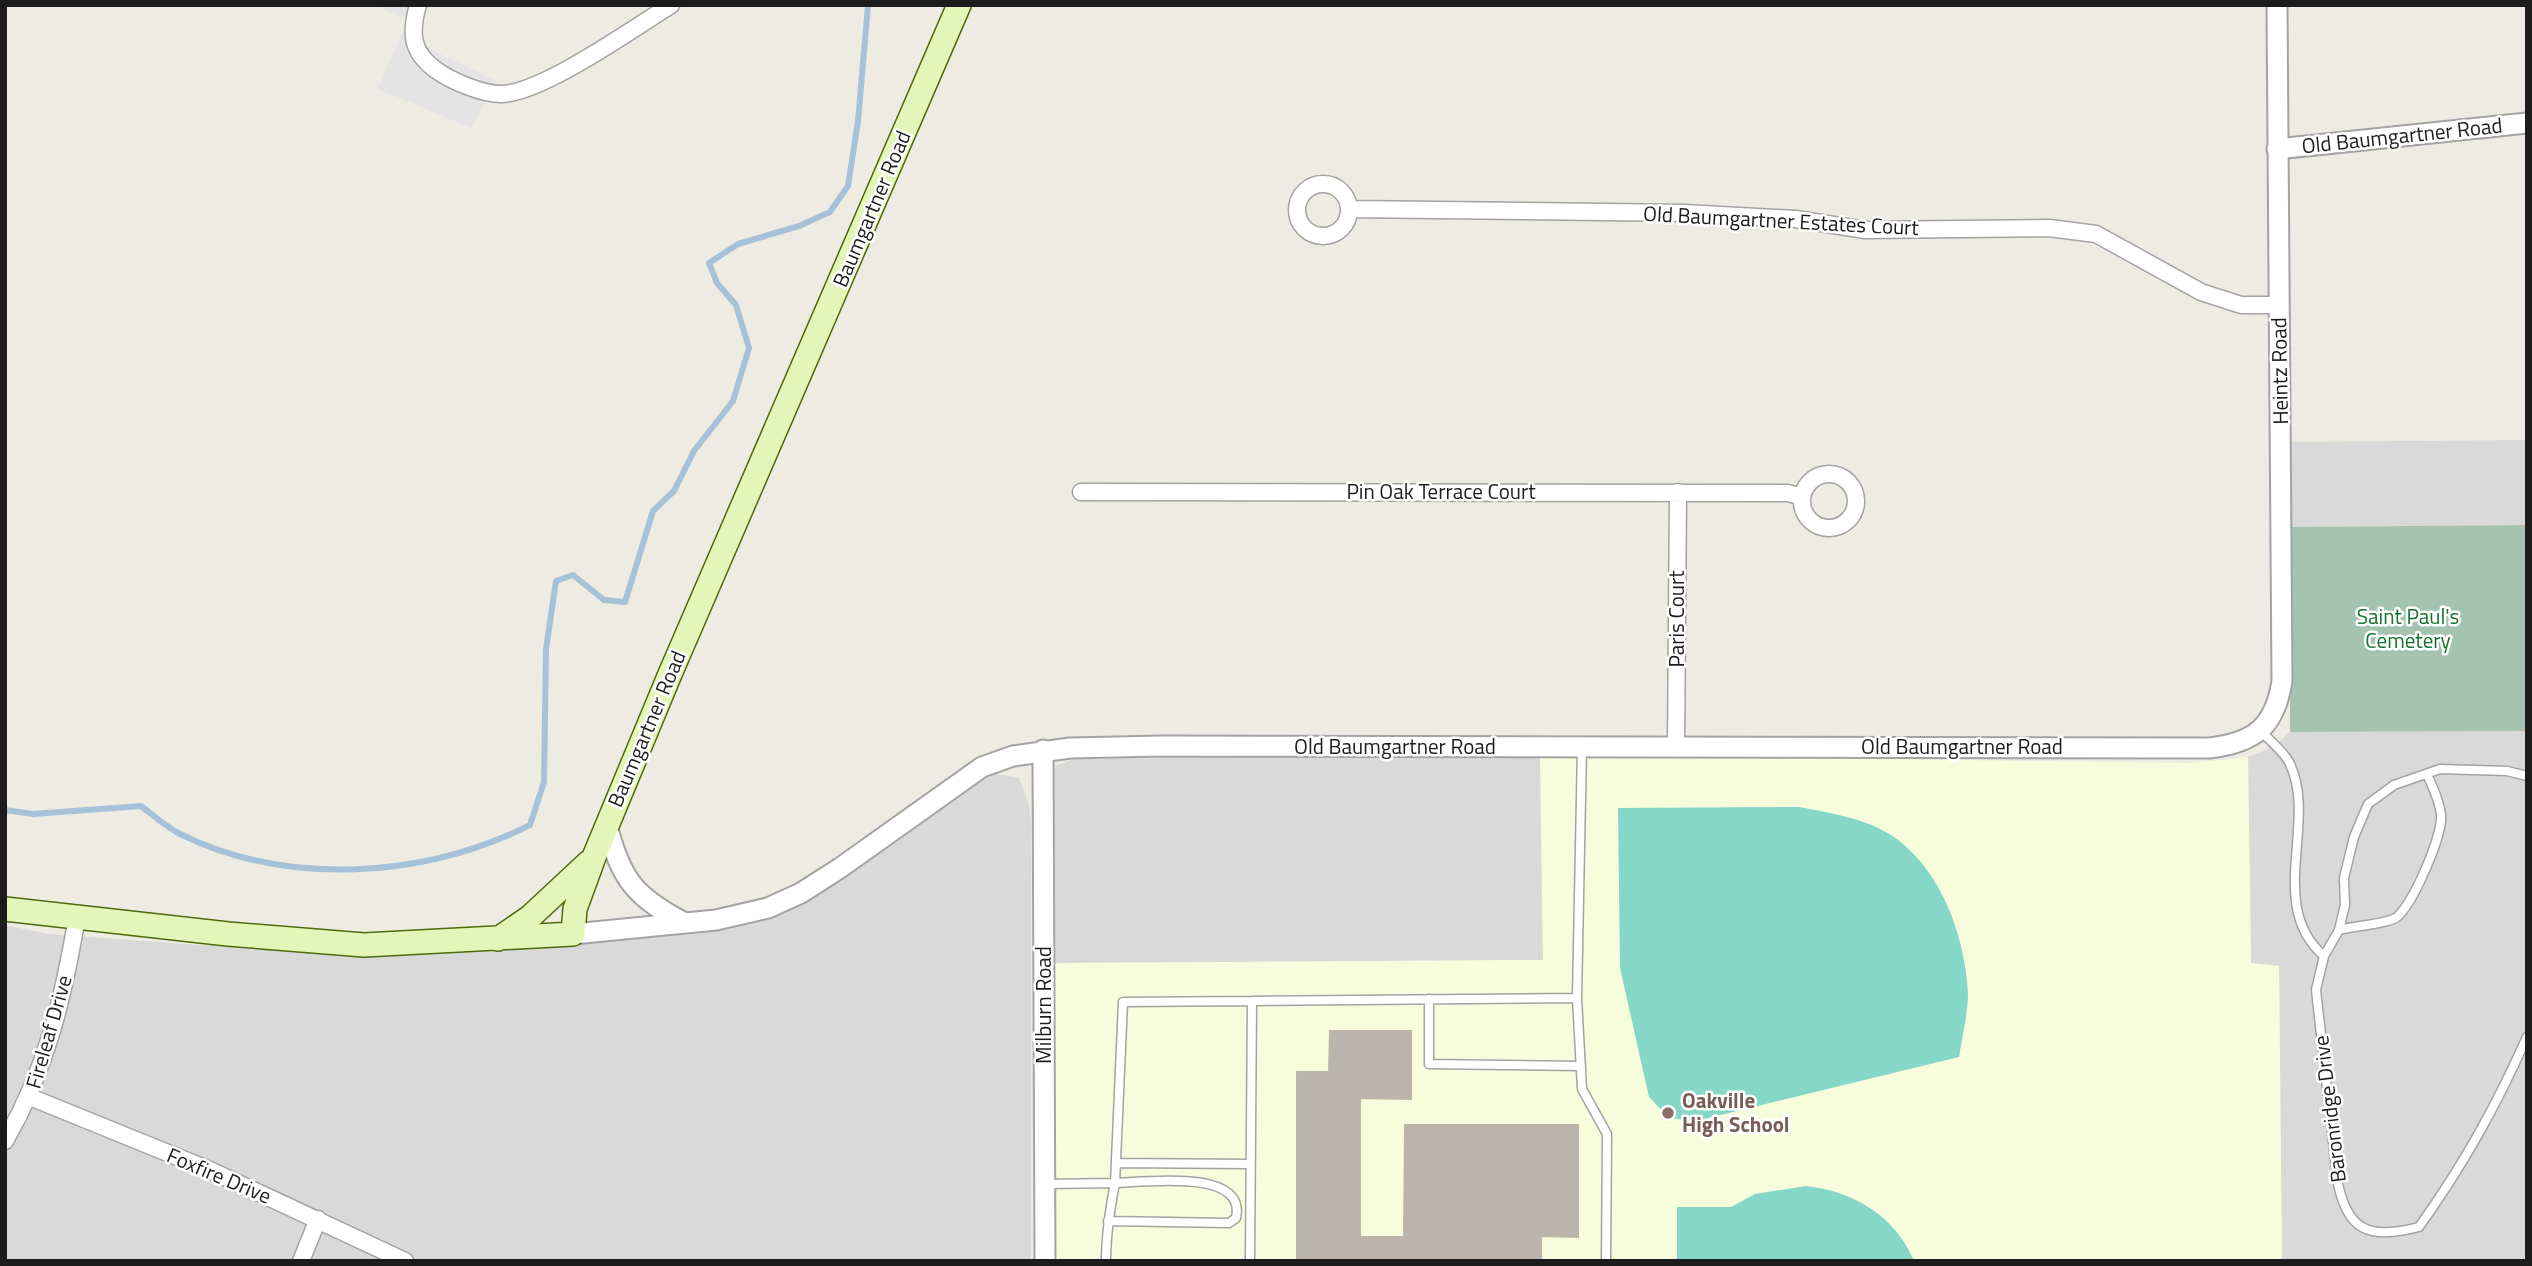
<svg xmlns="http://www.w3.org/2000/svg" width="2532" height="1266" font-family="'Titillium Web',sans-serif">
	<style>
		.residential { fill: #dad9d9 }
		.education { fill: #f6fcdc }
		.cemetery { fill: #a5c4b0 }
		.pitch { fill: #85d7c8 }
		.parking { fill: #e4e4e4 }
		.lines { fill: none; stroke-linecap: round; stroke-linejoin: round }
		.stream { stroke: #a6c2d8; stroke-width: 6 }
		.building { fill: #b9b4ac; stroke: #bdb5a6; stroke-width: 2 }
		.service-casing { stroke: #a3a3a3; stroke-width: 11 }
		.minor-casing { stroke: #a3a3a3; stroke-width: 19 }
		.tertiary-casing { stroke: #a3a3a3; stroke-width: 23 }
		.secondary-casing { stroke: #4d6a0c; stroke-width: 26 }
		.service { stroke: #fff; stroke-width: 8 }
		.minor { stroke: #fff; stroke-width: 16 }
		.tertiary { stroke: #fff; stroke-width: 19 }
		.secondary { stroke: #e5f4b9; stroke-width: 23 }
		.education-dot { fill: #8d6e63; stroke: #fff; stroke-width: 2.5 }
		.labels { text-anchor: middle; stroke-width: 5; stroke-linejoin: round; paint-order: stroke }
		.street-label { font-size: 21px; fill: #1c1c1c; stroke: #fff }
		.park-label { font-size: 21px; fill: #13722e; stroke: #fff }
		.education-label { font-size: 21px; font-weight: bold; fill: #785e54; stroke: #fff; text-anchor: start }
	</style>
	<rect width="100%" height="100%" fill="#edebe2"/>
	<!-- residential -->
	<path class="residential" d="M2527,440v85l-237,2v-85z
		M2527,731v530h-245l-3,-295 -28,-3 -3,-206 27,-11 15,-14z
		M1540,755l3,205 -490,3 -4,-177 7,-20 17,-7z
		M990,773l29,5 10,27 2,20v436h-1026v-336l43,9 291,21 101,-3 339,-43z"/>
	<!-- education -->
	<path class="education" d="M1540,755l651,8 57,-6 3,206 28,3 3,295h-1226l-3,-298 490,-3z"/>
	<!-- cemetery -->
	<path class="cemetery" d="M2527,525v206l-237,1v-205z"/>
	<!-- pitch -->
	<path class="pitch" d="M1799,807c31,6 65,11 92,28 50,33 74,101 77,158 0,21 -6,44 -9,64l-263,64 -27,-3 -20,-21 -29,-129 -2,-160z
		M1806,1186c46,5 89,29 108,75h-237v-54h54l24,-13z"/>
	<!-- parking -->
	<path class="parking" d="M378,5h46l-24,13z
		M401,35l95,46 -25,47 -93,-39z"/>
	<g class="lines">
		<!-- stream -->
		<path class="stream" d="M5,810l28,4 108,-8c12,9 25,21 39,28 108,53 244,44 350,-9l14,-43 2,-133 10,-68 17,-6 31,25 21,2 28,-91 21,-20 20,-40 39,-50 16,-53 -13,-43 -19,-22 -8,-20 29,-19 61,-18 31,-14 18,-26 10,-65 10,-116"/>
	</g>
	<!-- building -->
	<path class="building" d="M1330,1031h81v68l-51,-1v139h44l1,-112h173v112l-37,-1v25h-244v-189h32z"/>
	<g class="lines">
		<defs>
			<path id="service" d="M2260,730c9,10 23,21 29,32 30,59 -24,143 35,194
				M1582,747l-5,251 5,91 25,45 -1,127
				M2527,776l-20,-5 -67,-2 -46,16 -26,19 -14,33 -10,41 1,27 -6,25 -15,26 -8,34 21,188c9,54 33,62 82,49 45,-63 76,-119 108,-190
				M2339,930c14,-4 49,-6 58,-13 16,-13 46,-82 44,-102 -1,-14 -9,-29 -14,-41
				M1429,999v65l152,2
				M1252,1001l325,-3
				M1116,1163l134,1
				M1044,1184l71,-1 8,-181 129,-1 -2,260
				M1106,1261c0,-27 4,-52 9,-78 30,-1 132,-15 121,35l-7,5 -121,-2"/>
			<path id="minor" d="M418,5c-8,28 -7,47 18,65 15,11 46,24 65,24 40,0 133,-66 170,-89
				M1297 210a26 26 0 1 1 52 0a26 26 0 1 1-52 0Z
				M1349,209l335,4 112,6 69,11 184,-2 47,6 105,58 40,13h38
				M1802 501a27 27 0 1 1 54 0a27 27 0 1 1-54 0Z
				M1081,492l706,1 13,3
				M1676,747l2,-255
				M30,1097l182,74 193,90
				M5,1141c42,-73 58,-142 72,-224
				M301,1261l17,-42"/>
			<path id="tertiary" d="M2277,149l250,-26
				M1043,750l2,511
				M607,825c14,55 28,72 78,98
				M573,934l143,-14 52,-12 33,-15 39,-25 142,-101 31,-11 57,-8 92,-2 1047,2c45,-5 66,-21 73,-67l-5,-676"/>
			<path id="secondary" d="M5,909l223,25 136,11 209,-11 2,-25 19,-52 76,-183 289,-669
				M498,939l32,-22 59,-55"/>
		</defs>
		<!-- service casing -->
		<use href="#service" class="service-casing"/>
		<!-- minor casing -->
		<use href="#minor" class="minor-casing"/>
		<!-- tertiary casing -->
		<use href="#tertiary" class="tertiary-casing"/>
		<!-- secondary casing -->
		<use href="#secondary" class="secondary-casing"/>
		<!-- service -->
		<use href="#service" class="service"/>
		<!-- minor -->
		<use href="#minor" class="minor"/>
		<!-- tertiary -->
		<use href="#tertiary" class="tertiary"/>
		<!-- secondary -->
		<use href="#secondary" class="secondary"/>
	</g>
	<!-- markers -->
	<circle class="education-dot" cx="1668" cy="1113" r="7"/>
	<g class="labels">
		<!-- street labels -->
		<g class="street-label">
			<text transform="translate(2402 136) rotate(-6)" y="7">Old Baumgartner Road</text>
			<text transform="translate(872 209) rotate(-67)" y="7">Baumgartner Road</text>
			<text transform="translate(1781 221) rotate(3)" y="7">Old Baumgartner Estates Court</text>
			<text transform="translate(2280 371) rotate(-91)" y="7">Heintz Road</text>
			<text x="1441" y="499">Pin Oak Terrace Court</text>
			<text transform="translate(1677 619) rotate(-90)" y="7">Paris Court</text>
			<text transform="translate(647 729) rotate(-67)" y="7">Baumgartner Road</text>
			<text x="1395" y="754">Old Baumgartner Road</text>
			<text x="1962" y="754">Old Baumgartner Road</text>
			<text transform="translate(1044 1005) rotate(-90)" y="7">Milburn Road</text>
			<text transform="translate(49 1032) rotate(-74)" y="7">Fireleaf Drive</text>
			<text transform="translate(2330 1109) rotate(-97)" y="7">Baronridge Drive</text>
			<text transform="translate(219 1176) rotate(23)" y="7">Foxfire Drive</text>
		</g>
		<!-- park labels -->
		<g class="park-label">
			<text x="2408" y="624">Saint Paul's<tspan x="2408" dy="24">Cemetery</tspan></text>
		</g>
		<!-- education labels -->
		<g class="education-label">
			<text x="1682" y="1108">Oakville<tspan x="1682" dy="24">High School</tspan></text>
		</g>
	</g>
	<!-- border -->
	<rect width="2532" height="1266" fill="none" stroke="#1c1c1c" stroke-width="14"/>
</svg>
